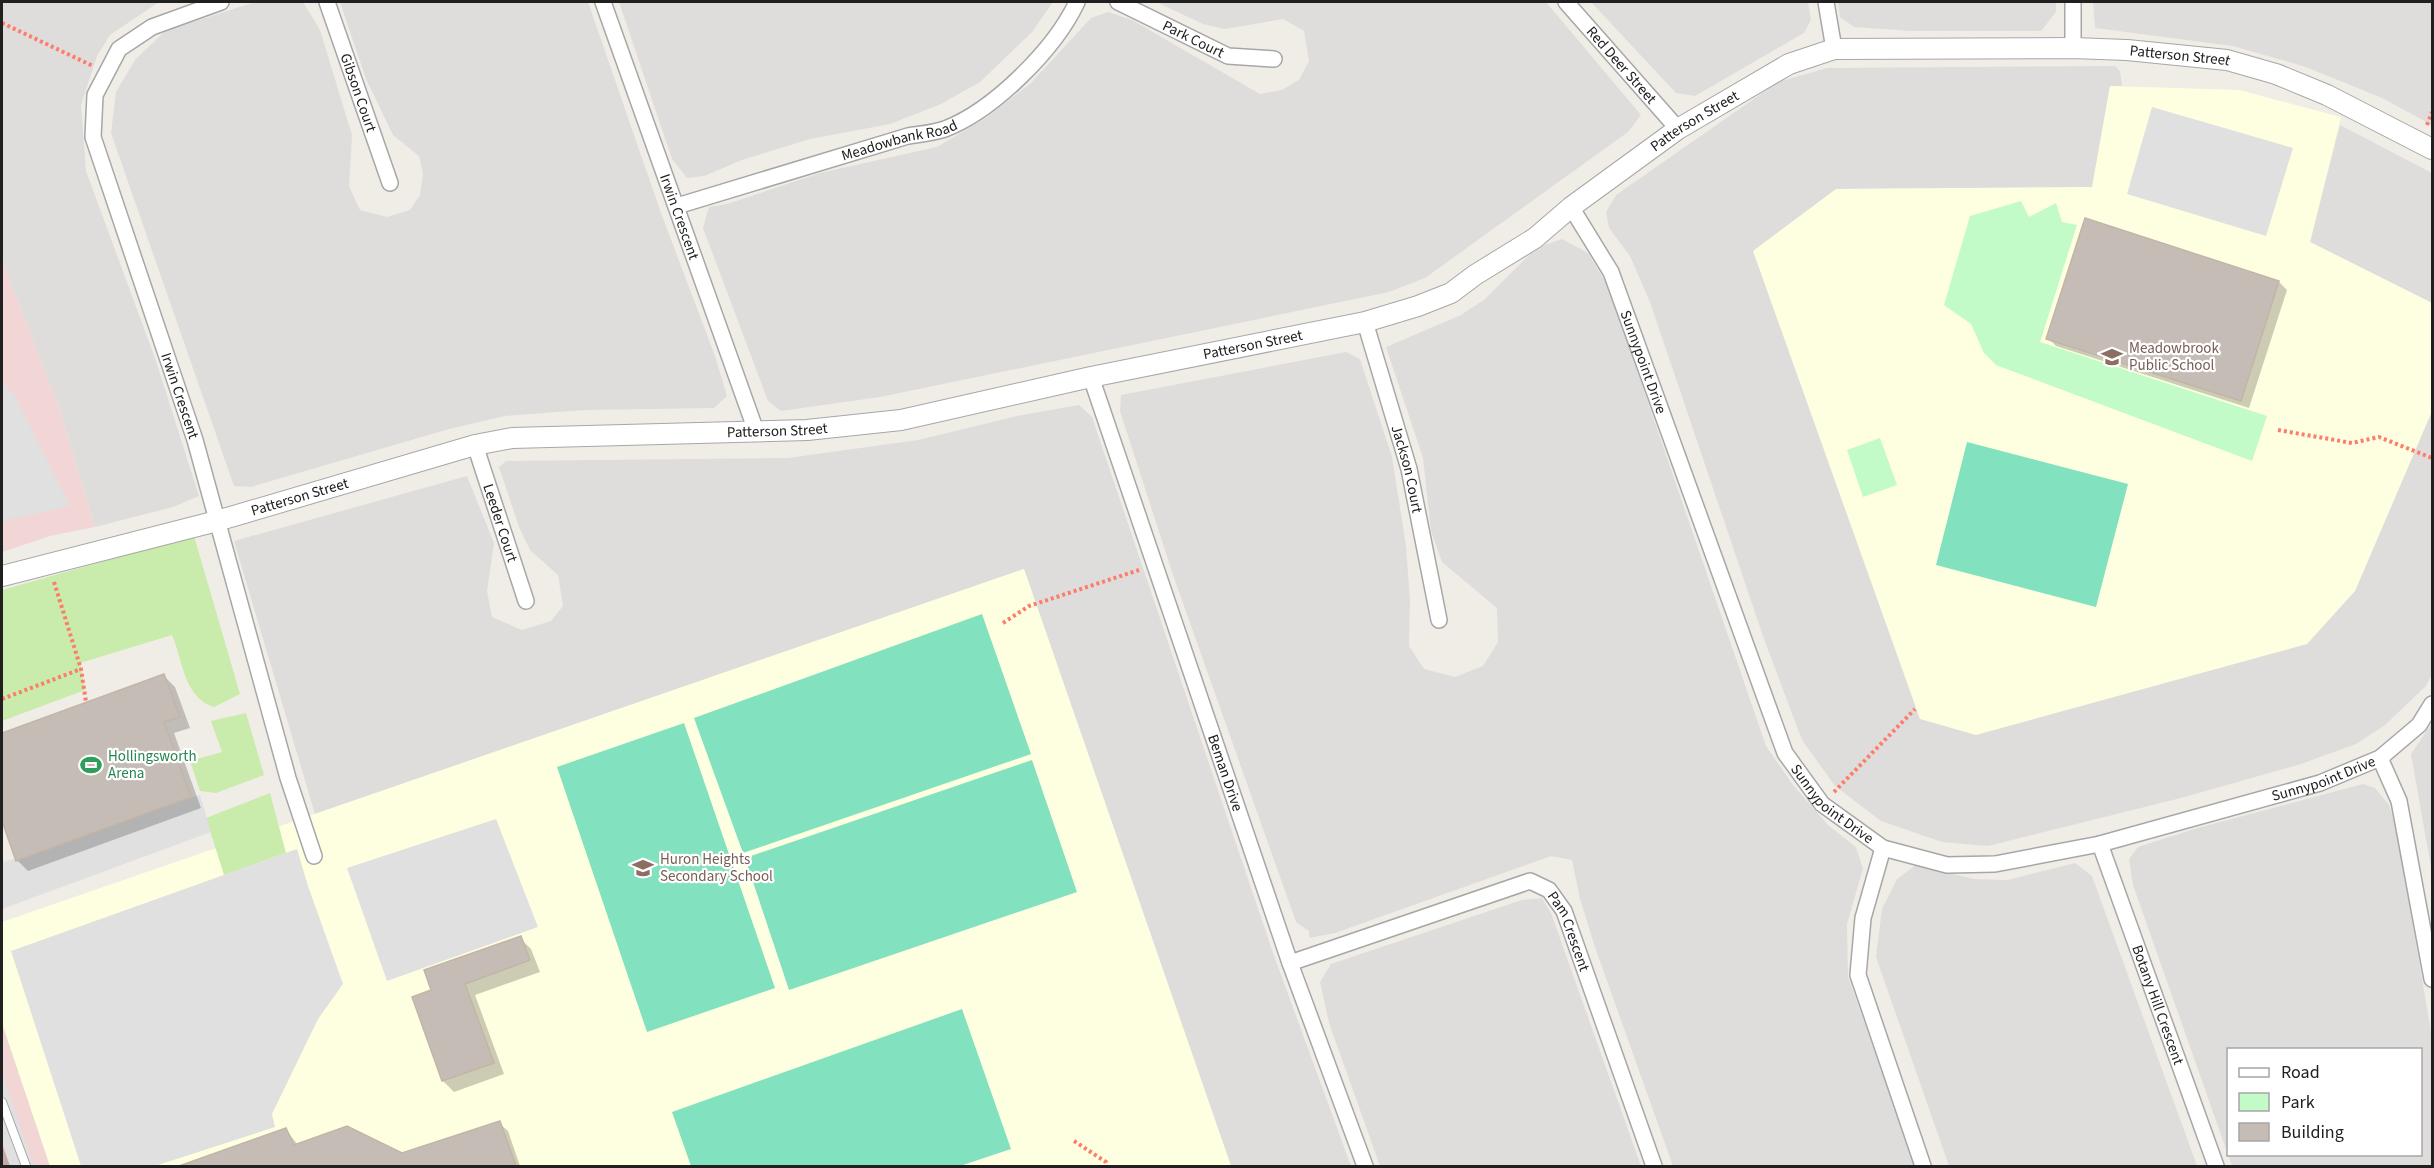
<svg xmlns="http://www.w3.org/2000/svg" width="2434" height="1168" font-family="'Source Sans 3',sans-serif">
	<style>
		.residential { fill: #dedddc; fill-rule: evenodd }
		.commercial { fill: #f1d6d5 }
		.education { fill: #feffe0 }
		.grass { fill: #c9ebab }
		.park { fill: #c2fbc8 }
		.pitch { fill: #82e1be }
		.parking { fill: #e0e0e0 }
		.shadow { fill: #0003 }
		.building { fill: #c5bdb5; stroke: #c3b4a8; stroke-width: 1.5 }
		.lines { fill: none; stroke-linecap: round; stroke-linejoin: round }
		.service-casing { stroke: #a7a7a7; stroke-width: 10 }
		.minor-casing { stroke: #a7a7a7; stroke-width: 18 }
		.tertiary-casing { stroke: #a7a7a7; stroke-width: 22 }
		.path { stroke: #fd7c6a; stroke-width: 4; stroke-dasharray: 3 3; stroke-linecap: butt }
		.service { stroke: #fff; stroke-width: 8 }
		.minor { stroke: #fff; stroke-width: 15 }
		.tertiary { stroke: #fff; stroke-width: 20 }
		.labels { text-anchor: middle; stroke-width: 4.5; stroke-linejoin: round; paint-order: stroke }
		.street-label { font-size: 15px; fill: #202020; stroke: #fff }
		.education-label { font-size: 15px; fill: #785e54; stroke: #fff; text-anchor: start }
		.leisure-label { font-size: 15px; fill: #27864d; stroke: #fff; text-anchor: start }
	</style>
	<rect width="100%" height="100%" fill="#f0ede6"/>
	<!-- residential -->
	<path class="residential" d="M2,2h157l-49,33 -13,21 -16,49 5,66 70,190 43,135 -26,11 -78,20 -36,-120 -57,-147z
		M255,2h48l17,28 32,105 -3,51 11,24 27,7 23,-7 10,-15 3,-21 -4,-18 -26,-21 -27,-56 -26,-77h248l73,211 54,143 12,40 -13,12 -130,2 -79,6 -56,13 -198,58 -17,-1 -123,-353 5,-41 19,-32 30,-29z
		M619,2h434l-21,30 -52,50 -39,22 -51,20 -80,15 -68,21 -38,16 -17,2 -15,-19z
		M1156,2h390l95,113 -13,17 -203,146 -36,14 -509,105 -99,14 -13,-10 -65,-173 6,-21 18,-3 93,-31 117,-26 50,-30 44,-34 60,-65 17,-6 24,8 128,74 22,-4 17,-10 10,-19 -5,-30 -21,-12 -58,10 -22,-5z
		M1591,2h217l3,18 -7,13 -109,63 -19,-3z
		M1838,2h218v10l-15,19h-130l-57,-4 -14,-10z
		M2093,2h339v123l-50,-27 -76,-31 -73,-21 -138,-18z
		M2115,66l5,5 2,15h-12l-17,101 -257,2 519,402 77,-180v263l-6,12 -41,39 -29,19 -58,21 -121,34 -189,47 -46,-4 -61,-21 -46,-35 -33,-46 -38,-101 -114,-337 -20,-46 -21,-28 -3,-16 10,-17 162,-113 49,-14z
		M2340,125l92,48v130l-122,-61z
		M1562,239l26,14 20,33 158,460 27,39 35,40 28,22 7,22 -16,55 1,53 68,189h-243l-77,-216 -16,-51 -8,-39 -21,-4 -216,77 -26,5v-7l-13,-9 -123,-347 -53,-164 1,-16 225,-43 14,7 32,98 14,89 4,54 -1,46 15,23 31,8 28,-11 15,-24 -1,-34 -55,-46 -11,-31 -8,-73 -37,-111 75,-32 24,-16 51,-51z
		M1079,405l13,12 181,536 78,213h-120l-207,-597 -709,245 -81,-273 233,-65 27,67 -7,48 5,26 30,13 29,-9 12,-15 -5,-31 -28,-25 -11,-23 -20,-60 7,-6 282,-3 130,-18 99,-24z
		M2432,723v150l-21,-119z
		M2363,784l12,4 14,17 8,26 35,207v128h-200l-99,-281 -4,-26 9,-12 56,-18zM2228,1050h192v104h-192z
		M2075,863l17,13 105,290h-248l-73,-209 6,-48 15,-30 19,-14 58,14 33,1z
		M1542,898l9,15 90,253h-261l-51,-143 -9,-41 11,-18 191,-64z"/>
	<!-- commercial -->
	<path class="commercial" d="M2,260l57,147 36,120 -45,9 -48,16z
		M2,1023l48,143h-48z"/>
	<!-- education -->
	<path class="education" d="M2110,86l129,4 102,27 -31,125 122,61v108l-77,180 -48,53 -331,91 -56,-16 -167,-468 83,-62 256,-2z
		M1024,569l207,597h-1181l-48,-143v-101z"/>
	<!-- grass -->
	<path class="grass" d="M194,536l46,158 -26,13c-30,-9 -31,-46 -42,-72l-92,28 5,27 -83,31v-131z
		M246,713l18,62 -48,18 -16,-2 -10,-30 32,-9 -11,-31z
		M270,793l16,60 -62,22 -18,-57z"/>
	<!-- park -->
	<path class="park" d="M2021,201l8,16 27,-14 6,19 15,3 -37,117 227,74 -15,45 -256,-96 -12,-12 -13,-29 -27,-19 26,-89z
		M1880,438l17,47 -34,12 -16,-47z"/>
	<!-- pitch -->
	<path class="pitch" d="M1967,442l161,42 -32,123 -160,-42z
		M982,614l49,140 -288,99 -49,-135z
		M684,723l91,265 -128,44 -90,-265z
		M1032,760l45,132 -288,98 -44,-132z
		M962,1009l49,140 -51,17h-269l-19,-54z"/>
	<!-- parking -->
	<path class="parking" d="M2152,107l141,41 -27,88 -139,-42z
		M2,382l13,14 55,110 -68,15z
		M200,795l11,37 -209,77v-53l2,6z
		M496,819l42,108 -151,54 -40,-113z
		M297,849l11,37 35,98 -25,35 -46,95 3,13 -120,39h-74l-70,-215z
		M2,1073l32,93h-23l-9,-26z"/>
	<!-- shadow -->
	<path class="shadow" d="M2279,282l8,8 -38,118 -193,-62 -8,-8z
		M164,676l11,11 15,41 -16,5 27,75 -173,63 -11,-11 -15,-43v-82z
		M520,938l11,11 9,23 -65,23 29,79 -50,18 -11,-11 -10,-90z
		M499,1123l9,8 12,35h-337l103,-36 12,15 104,10z
		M2,1144l8,22h-8z"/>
	<!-- building -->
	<path class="building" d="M2085,218l194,63 -38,120 -195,-62z
		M164,674l16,43 -16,5 27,75 -175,64 -14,-40v-88z
		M521,936l9,24 -65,24 29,79 -52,18 -30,-84 19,-7 -7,-20z
		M500,1121l16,45h-337l107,-38 8,17 53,-19 55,27z"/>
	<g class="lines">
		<defs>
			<path id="service" d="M2,1102l24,64"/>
			<g id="minor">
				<path id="s1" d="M221,2l-69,25 -33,22 -24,46 -2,42 102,303 93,338 26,78"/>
				<path id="s2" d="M327,2l63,181"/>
				<path id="s3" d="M603,2l153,429"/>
				<path id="s4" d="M1118,2l110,54 46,3"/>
				<path id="s5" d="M1566,2l112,127"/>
				<path d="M1826,2l8,47"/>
				<path d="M2073,48v-46"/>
				<path id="s6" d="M677,206l231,-70c12,-2 26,-3 37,-7 49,-19 110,-80 132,-127"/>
				<path id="s7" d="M1571,207l40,65 174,481 37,51 61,44 64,17 48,-1 105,-20 220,-61 60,-25 39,-33 13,-21"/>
				<path id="s8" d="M1365,322l44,147 30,151"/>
				<path id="s9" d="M1091,377l199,586 75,203"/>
				<path id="s10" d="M475,445l51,156"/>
				<path d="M2380,758l19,43 33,178"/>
				<path id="s11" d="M2100,844l116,322"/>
				<path d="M1883,848l-20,70 -5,57 65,191"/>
				<path id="s12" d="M1290,963l240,-82 19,9 15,21 90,255"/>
			</g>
			<g id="tertiary">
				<path id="s13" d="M2,576l215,-55 258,-76 37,-7 295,-8 94,-10 190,-43 274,-55 53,-16 33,-13 24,-18 60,-37 36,-31 107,-78 111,-65 45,-15 239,-1 54,2 100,10 49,14 51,21 105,54"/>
			</g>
		</defs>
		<!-- service casing -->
		<use href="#service" class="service-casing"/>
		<!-- minor casing -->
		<use href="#minor" class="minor-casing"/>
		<!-- tertiary casing -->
		<use href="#tertiary" class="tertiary-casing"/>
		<!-- path -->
		<path class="path" d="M2,23l91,43
			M2427,125l5,-13
			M2278,430l74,13 27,-6 53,21
			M54,582l27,87 5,33
			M1003,623l26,-17 110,-36
			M2,699l79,-30
			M1834,792l81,-83
			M1074,1141l32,21 1,4"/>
		<!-- service -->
		<use href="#service" class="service"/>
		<!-- minor -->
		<use href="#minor" class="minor"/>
		<!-- tertiary -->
		<use href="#tertiary" class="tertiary"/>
	</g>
	<!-- icons -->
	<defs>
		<symbol id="school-bare" viewBox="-9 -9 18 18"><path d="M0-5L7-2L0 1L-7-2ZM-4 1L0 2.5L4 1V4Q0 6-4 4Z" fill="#8d6e63" stroke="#fff" stroke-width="2.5" paint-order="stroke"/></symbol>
		<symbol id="stadium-bare" viewBox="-9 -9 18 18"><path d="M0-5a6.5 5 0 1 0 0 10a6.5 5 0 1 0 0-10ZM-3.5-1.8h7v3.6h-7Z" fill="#2e9e5b" stroke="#fff" stroke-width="2.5" paint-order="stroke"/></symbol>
	</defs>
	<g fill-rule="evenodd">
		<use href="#school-bare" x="2097" y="342" width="30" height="30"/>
		<use href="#stadium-bare" x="76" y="750" width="30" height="30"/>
		<use href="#school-bare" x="628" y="853" width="30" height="30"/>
	</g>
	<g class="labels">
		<!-- street labels -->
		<g class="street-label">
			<text dy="5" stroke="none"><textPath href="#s4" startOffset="84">Park Court</textPath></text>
			<text dy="5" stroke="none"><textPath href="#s13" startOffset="2286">Patterson Street</textPath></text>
			<text dy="5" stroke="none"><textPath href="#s5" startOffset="84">Red Deer Street</textPath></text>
			<text dy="5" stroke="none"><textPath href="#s2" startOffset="96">Gibson Court</textPath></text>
			<text dy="5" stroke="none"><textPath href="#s13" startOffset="1782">Patterson Street</textPath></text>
			<text dy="5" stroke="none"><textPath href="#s6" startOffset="232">Meadowbank Road</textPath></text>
			<text dy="5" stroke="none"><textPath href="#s3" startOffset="228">Irwin Crescent</textPath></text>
			<text dy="5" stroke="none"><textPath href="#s13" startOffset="1278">Patterson Street</textPath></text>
			<text dy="5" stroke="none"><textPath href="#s7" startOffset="172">Sunnypoint Drive</textPath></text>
			<text dy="5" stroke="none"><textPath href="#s1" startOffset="480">Irwin Crescent</textPath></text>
			<text dy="5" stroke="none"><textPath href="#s13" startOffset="794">Patterson Street</textPath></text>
			<text dy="5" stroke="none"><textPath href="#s8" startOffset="153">Jackson Court</textPath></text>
			<text dy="5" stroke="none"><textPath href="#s13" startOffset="308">Patterson Street</textPath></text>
			<text dy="5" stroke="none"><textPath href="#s10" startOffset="82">Leeder Court</textPath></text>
			<text dy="5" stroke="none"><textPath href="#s9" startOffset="418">Beman Drive</textPath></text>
			<text dy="5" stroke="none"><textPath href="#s7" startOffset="1180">Sunnypoint Drive</textPath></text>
			<text dy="5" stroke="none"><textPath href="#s7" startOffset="658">Sunnypoint Drive</textPath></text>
			<text dy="5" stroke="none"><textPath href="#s12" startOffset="321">Pam Crescent</textPath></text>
			<text dy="5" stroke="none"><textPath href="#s11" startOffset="171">Botany Hill Crescent</textPath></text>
		</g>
		<!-- education labels -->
		<g class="education-label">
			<text x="2129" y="353">Meadowbrook<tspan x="2129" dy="17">Public School</tspan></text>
			<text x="660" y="864">Huron Heights<tspan x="660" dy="17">Secondary School</tspan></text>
		</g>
		<!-- leisure labels -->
		<g class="leisure-label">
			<text x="108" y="761">Hollingsworth<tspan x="108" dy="17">Arena</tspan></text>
		</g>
	</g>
	<!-- border -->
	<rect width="2434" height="1168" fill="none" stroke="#202020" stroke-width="6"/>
	<!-- legend -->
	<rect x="2227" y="1048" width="195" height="108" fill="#ffffff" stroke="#a6a6a6" stroke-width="1.5"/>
	<rect x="2239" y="1068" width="30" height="9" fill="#ffffff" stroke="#a6a6a6" stroke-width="1.5"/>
	<text x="2281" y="1078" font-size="18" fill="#202020">Road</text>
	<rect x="2239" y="1093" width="30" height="18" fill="#c2fbc8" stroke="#a6a6a6" stroke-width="1.5"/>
	<text x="2281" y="1108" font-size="18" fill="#202020">Park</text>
	<rect x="2239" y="1123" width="30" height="18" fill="#c5bdb5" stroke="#a6a6a6" stroke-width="1.5"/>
	<text x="2281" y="1138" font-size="18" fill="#202020">Building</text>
</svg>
